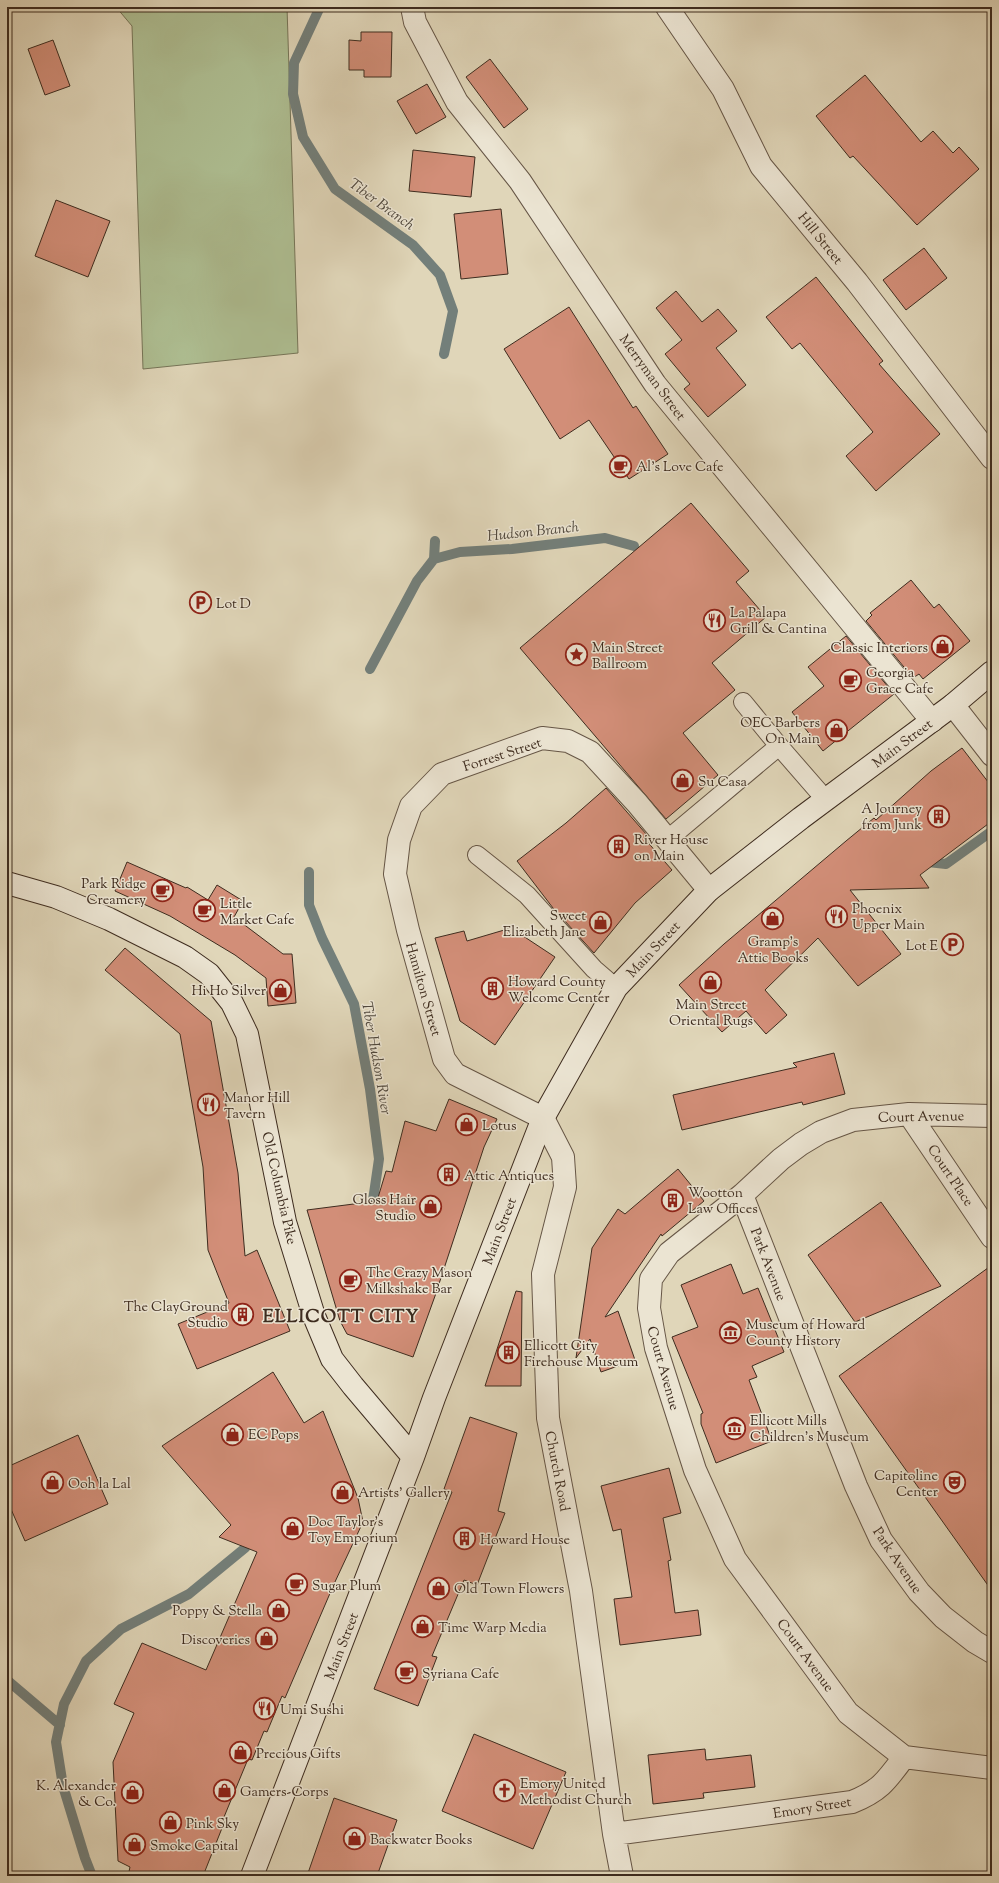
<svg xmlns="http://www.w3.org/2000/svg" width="999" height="1883" font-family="'Sorts Mill Goudy',serif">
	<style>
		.green { fill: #aebe92; stroke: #767558 }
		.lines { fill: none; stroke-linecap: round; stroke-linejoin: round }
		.stream { stroke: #737f7a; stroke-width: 10 }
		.building { fill: #d28e78; stroke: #3e2c1f }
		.lane-casing { stroke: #665646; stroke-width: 20 }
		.street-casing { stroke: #665646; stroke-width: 24 }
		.secondary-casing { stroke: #3e2c1f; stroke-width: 24 }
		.lane { stroke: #ebe4d2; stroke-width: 18 }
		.street { stroke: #ebe4d2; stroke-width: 22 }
		.secondary { stroke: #ebe4d2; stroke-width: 22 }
		.labels { text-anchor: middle; stroke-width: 3; stroke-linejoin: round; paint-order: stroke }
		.street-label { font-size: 14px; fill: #3e2c1f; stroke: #ebe4d2 }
		.poi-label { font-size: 14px; fill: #3e2c1f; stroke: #ebe4d2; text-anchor: start }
		.water-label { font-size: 15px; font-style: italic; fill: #50483d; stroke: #ebe4d2 }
		.district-label { font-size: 18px; font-weight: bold; letter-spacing: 1px; fill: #3e2c1f; stroke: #ebe4d2 }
	</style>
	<rect width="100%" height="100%" fill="#e0d6b9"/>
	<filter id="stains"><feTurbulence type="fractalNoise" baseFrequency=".005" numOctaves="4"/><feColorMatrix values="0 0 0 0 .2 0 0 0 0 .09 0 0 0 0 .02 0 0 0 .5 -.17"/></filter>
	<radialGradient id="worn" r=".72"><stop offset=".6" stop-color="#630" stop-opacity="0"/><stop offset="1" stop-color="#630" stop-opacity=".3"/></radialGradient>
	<!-- green -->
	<path class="green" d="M116,7h171l11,346 -155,16 -11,-343z"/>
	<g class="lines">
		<!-- stream -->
		<path class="stream" d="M320,7l-26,56 -1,31 10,43 32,52 78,56 27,30 13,36 -9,43
			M434,559l26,-7 52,-3 93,-11 29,8
			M434,559l1,-18
			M370,669l47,-88 17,-22
			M924,858l4,4 18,2 46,-33
			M309,872v33l13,33 32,66 16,85 9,70 -8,55
			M7,1680l53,45
			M92,1876l-7,-18 -22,-72 -7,-44 8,-38 22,-43 35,-32 68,-35 56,-46"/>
	</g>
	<!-- building -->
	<path class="building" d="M361,32h31l-1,45h-27v-7h-15v-30l12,1z
		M53,40l17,46 -25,9 -17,-46z
		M490,59l38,50 -24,19 -38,-51z
		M865,75l56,67 12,-11 20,22 6,-6 20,22 -62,56 -64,-69 -3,2 -34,-42z
		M427,84l19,33 -30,17 -19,-33z
		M413,150l62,7 -4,40 -62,-6z
		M56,200l54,21 -22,56 -53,-21z
		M501,209l7,65 -47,5 -7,-65z
		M924,248l23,30 -41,32 -23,-30z
		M816,277l67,84 -4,3 61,70 -64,57 -30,-35 27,-24 -73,-89 -8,6 -26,-32z
		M676,291l26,31 16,-13 19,22 -21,17 30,37 -38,32 -24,-28 6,-5 -25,-30 17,-14 -26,-32z
		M569,307l64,101 3,-2 32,48 -39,25 -40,-59 -29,19 -56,-90z
		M691,503l58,68 -13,11 30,35 -54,46 23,27 -52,43 35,42 -52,44 -146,-171z
		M911,580l23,28 5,-4 31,37 -47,38 -4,-5 -6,4 -47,-57 6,-6 -2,-2z
		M846,636l48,58 -71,57 -31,-39 32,-26 -16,-19z
		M962,748l30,39v34l-72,54 9,13 -79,2 51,64 -43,32 -40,-48 -53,52 22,25 -21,19 -20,-23 -24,21 -43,-47 45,-41 122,-103 28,-23 2,2 55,-49z
		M606,788l41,47 -3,3 28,32 -37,33 -41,50 -41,-45 -36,-47 49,-38z
		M127,862l59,26 1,-1 21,13 9,-15 26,16 -9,16 49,37h9l4,49 -28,3 -2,-28 -31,-23 -65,-39 -55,-25z
		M511,928l44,29 -60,88 -35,-24 -25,-83 29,-7 3,10z
		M125,948l86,73 27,152 7,83 12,-6 33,81 -93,38 -19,-45 51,-21 -21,-53 -5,-83 -23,-133 -75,-64z
		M834,1053l11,41 -42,11 -1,-3 -120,28 -9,-35 124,-28 -4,-4z
		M449,1099l48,20 -13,28 -49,149 -22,61 -66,-23 -7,-13 -33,-111 70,-9 9,-30 6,1 13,-51 31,10z
		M678,1169l26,32 -42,35 -1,-2 -56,83 13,-6 17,49 -34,12 -11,-33 -14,19 16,-110 26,-39 7,5z
		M881,1202l60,84 -86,36 -47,-67z
		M731,1264l12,30 15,-6 26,64 -32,14 5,11 -8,3 23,61 -56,22 -15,-39v-10l2,-1 -31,-76 26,-10 -17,-42z
		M992,1265v326l-153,-215z
		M516,1291l6,1 -1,94h-36z
		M273,1372l31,51 19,-12 35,87 5,24 -29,62 -49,114 -3,-2 -15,36 -3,-1 -12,29 -4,-1 -24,58 2,1 -23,58h-75l2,-9 -12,-6 -5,-99 21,-49 -20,-9 28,-61 64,27 51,-118 -38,-15 12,-12 -69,-79z
		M470,1417l47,16 -19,78 7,2 -28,72 -13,-5 -32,76 5,1 -19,49 -44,-17 78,-197 -8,-3z
		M78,1435l30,69 -83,37 -18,-41v-33z
		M669,1468l12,45 -18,5 8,42 -3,1 7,52 23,-3 3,25 -81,10 -6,-46 18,-2 -11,-68 -8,2 -12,-45z
		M474,1734l92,38 -33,77 -91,-38z
		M705,1749l1,11 45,-5 4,32 -52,6 1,5 -51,6 -5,-49z
		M334,1798l63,22 -20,56h-70z"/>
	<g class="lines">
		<defs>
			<path id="lane" d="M743,702l36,44
				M667,840l112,-94 47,54
				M477,855l50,40 67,74 22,19"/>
			<path id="street" d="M412,7l3,15 42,80 63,79 135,203 277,337
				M667,7l56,82 38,77 96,116 135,176
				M953,705l39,50
				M909,1114l83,123
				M992,1116l-83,-2 -56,6 -32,12 -20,12 -20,15 -39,36 -73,58 -18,26 -2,29 7,40 39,122 40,89 113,154 56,44 88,11
				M742,1195l114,291 25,54 38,52 24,25 32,25 17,10
				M614,1834l238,-32c28,-11 35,-22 52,-45
				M622,1876l-8,-42 -33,-243 -33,-173 -5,-144 22,-87 -2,-30 -20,-39 -88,-44 -11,-15 -36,-129 -13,-56 4,-34 12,-34 31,-32 100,-36 26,3 22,11 47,51 72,87"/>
			<path id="secondary" d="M7,883l49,14 53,22 76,38 24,17 23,29 15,31 38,188 29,94 18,43 21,27 60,71
				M252,1876l161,-419 21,-59 109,-280 73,-130 93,-98 92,-72 152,-113 39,-33"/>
		</defs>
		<!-- lane casing -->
		<use href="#lane" class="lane-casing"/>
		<!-- street casing -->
		<use href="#street" class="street-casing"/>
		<!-- secondary casing -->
		<use href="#secondary" class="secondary-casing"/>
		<!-- lane -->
		<use href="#lane" class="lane"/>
		<!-- street -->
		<use href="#street" class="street"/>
		<!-- secondary -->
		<use href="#secondary" class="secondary"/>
	</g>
	<!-- icons -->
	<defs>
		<symbol id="cafe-ring" viewBox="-11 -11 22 22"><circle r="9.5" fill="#ebe4d2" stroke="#8f2418" stroke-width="1.5"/><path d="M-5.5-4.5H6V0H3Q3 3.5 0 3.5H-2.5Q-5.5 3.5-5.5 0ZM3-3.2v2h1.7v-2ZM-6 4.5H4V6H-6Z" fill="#8f2418"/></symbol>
		<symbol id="parking-ring" viewBox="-11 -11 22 22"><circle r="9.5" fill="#ebe4d2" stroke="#8f2418" stroke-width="1.5"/><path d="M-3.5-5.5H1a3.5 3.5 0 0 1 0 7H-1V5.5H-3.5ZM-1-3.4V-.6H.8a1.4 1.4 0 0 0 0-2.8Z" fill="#8f2418"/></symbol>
		<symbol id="restaurant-ring" viewBox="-11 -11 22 22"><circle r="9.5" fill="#ebe4d2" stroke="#8f2418" stroke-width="1.5"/><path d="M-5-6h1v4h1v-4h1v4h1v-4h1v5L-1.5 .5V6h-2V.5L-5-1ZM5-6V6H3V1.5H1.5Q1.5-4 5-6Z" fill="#8f2418"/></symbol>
		<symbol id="shop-ring" viewBox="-11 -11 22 22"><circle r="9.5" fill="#ebe4d2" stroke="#8f2418" stroke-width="1.5"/><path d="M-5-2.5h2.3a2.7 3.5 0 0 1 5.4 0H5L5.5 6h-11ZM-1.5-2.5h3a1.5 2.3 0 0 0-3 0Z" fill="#8f2418"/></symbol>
		<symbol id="sight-ring" viewBox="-11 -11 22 22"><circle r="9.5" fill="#ebe4d2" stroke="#8f2418" stroke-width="1.5"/><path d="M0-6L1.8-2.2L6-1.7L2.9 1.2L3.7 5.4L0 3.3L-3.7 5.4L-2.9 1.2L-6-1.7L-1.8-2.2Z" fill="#8f2418"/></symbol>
		<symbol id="building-ring" viewBox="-11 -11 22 22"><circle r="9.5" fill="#ebe4d2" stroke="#8f2418" stroke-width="1.5"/><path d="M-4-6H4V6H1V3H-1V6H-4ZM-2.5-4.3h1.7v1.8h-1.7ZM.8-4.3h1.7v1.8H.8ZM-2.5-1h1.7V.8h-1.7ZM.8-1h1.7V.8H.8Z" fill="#8f2418"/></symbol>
		<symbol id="museum-ring" viewBox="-11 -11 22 22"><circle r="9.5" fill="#ebe4d2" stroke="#8f2418" stroke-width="1.5"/><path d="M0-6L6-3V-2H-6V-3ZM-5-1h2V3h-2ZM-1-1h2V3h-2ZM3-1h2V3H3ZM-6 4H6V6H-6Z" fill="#8f2418"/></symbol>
		<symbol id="theatre-ring" viewBox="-11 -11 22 22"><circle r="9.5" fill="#ebe4d2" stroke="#8f2418" stroke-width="1.5"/><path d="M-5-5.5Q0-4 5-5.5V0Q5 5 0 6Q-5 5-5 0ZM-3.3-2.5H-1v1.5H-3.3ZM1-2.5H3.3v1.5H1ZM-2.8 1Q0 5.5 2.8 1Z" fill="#8f2418"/></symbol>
		<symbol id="church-ring" viewBox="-11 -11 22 22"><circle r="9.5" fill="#ebe4d2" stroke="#8f2418" stroke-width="1.5"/><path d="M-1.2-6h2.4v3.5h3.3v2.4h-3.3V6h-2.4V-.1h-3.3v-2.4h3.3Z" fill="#8f2418"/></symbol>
	</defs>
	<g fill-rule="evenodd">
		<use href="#cafe-ring" x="608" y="454" width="25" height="25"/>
		<use href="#parking-ring" x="188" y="590" width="25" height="25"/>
		<use href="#restaurant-ring" x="702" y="608" width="25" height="25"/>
		<use href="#shop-ring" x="930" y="634" width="25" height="25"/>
		<use href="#sight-ring" x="564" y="642" width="25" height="25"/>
		<use href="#cafe-ring" x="838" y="668" width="25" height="25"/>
		<use href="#shop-ring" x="824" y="718" width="25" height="25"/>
		<use href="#shop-ring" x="670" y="768" width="25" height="25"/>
		<use href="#building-ring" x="926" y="804" width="25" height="25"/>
		<use href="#building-ring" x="606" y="834" width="25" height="25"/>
		<use href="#cafe-ring" x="150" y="878" width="25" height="25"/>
		<use href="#cafe-ring" x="192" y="898" width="25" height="25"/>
		<use href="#restaurant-ring" x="824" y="904" width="25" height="25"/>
		<use href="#shop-ring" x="760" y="906" width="25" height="25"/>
		<use href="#shop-ring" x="588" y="910" width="25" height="25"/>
		<use href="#parking-ring" x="940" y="932" width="25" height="25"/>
		<use href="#shop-ring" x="698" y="970" width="25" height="25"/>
		<use href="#building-ring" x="480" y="976" width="25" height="25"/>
		<use href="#shop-ring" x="268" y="978" width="25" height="25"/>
		<use href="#restaurant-ring" x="196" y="1092" width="25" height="25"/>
		<use href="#shop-ring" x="454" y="1112" width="25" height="25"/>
		<use href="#building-ring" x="436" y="1162" width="25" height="25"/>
		<use href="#building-ring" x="660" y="1188" width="25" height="25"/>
		<use href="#shop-ring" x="418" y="1194" width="25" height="25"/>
		<use href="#cafe-ring" x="338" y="1268" width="25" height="25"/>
		<use href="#building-ring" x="230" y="1302" width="25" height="25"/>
		<use href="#museum-ring" x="718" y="1320" width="25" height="25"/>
		<use href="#building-ring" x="496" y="1340" width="25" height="25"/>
		<use href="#museum-ring" x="722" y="1416" width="25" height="25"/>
		<use href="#shop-ring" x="220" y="1422" width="25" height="25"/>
		<use href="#shop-ring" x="40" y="1470" width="25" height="25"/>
		<use href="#theatre-ring" x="942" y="1470" width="25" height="25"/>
		<use href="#shop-ring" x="330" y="1480" width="25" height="25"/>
		<use href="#shop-ring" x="280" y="1516" width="25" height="25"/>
		<use href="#building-ring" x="452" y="1526" width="25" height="25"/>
		<use href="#cafe-ring" x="284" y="1572" width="25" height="25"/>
		<use href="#shop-ring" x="426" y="1576" width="25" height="25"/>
		<use href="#shop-ring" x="266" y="1598" width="25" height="25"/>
		<use href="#shop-ring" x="410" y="1614" width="25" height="25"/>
		<use href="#shop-ring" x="254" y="1626" width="25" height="25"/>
		<use href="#cafe-ring" x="394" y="1660" width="25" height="25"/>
		<use href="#restaurant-ring" x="252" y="1696" width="25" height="25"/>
		<use href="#shop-ring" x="228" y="1740" width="25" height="25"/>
		<use href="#shop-ring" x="212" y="1778" width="25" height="25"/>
		<use href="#church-ring" x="492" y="1778" width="25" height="25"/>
		<use href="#shop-ring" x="120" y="1780" width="25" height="25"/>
		<use href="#shop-ring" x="158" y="1810" width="25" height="25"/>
		<use href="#shop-ring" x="342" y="1826" width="25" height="25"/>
		<use href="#shop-ring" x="122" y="1832" width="25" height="25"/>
	</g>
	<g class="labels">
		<!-- street labels -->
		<g class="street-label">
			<text transform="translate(821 238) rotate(51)" y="5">Hill Street</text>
			<text transform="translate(653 377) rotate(54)" y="5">Merryman Street</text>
			<text transform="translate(902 743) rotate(-37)" y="5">Main Street</text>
			<text transform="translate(502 754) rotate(-18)" y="5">Forrest Street</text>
			<text transform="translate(653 949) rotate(-47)" y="5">Main Street</text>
			<text transform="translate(424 989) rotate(74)" y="5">Hamilton Street</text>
			<text transform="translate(921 1116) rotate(-1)" y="5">Court Avenue</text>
			<text transform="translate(951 1175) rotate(56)" y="5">Court Place</text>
			<text transform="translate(280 1188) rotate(77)" y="5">Old Columbia Pike</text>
			<text transform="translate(499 1231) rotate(-69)" y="5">Main Street</text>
			<text transform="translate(769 1264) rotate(69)" y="5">Park Avenue</text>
			<text transform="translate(664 1368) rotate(74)" y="5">Court Avenue</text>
			<text transform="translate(558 1471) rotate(79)" y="5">Church Road</text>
			<text transform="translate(898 1560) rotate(56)" y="5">Park Avenue</text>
			<text transform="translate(341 1646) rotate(-69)" y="5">Main Street</text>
			<text transform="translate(806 1655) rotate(54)" y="5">Court Avenue</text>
			<text transform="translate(812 1807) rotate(-9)" y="5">Emory Street</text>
		</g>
		<!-- poi labels -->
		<g class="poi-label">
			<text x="636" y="471">Al's Love Cafe</text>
			<text x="216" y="608">Lot D</text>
			<text x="730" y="617">La Palapa<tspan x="730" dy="16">Grill &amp; Cantina</tspan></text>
			<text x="592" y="652">Main Street<tspan x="592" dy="16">Ballroom</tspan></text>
			<text x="928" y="652" text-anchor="end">Classic Interiors</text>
			<text x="866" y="677">Georgia<tspan x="866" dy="16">Grace Cafe</tspan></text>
			<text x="820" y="727" text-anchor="end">OEC Barbers<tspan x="820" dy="16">On Main</tspan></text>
			<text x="698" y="786">Su Casa</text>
			<text x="922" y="813" text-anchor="end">A Journey<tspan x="922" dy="16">from Junk</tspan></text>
			<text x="634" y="844">River House<tspan x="634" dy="16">on Main</tspan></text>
			<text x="146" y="888" text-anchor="end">Park Ridge<tspan x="146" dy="16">Creamery</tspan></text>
			<text x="220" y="908">Little<tspan x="220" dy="16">Market Cafe</tspan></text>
			<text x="852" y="913">Phoenix<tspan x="852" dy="16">Upper Main</tspan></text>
			<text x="586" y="920" text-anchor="end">Sweet<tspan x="586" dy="16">Elizabeth Jane</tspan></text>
			<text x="773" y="946" text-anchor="middle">Gramp's<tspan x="773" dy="16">Attic Books</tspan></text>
			<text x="938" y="950" text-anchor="end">Lot E</text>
			<text x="508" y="986">Howard County<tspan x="508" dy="16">Welcome Center</tspan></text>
			<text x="266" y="995" text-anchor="end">Hi Ho Silver</text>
			<text x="711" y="1009" text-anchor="middle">Main Street<tspan x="711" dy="16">Oriental Rugs</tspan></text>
			<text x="224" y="1102">Manor Hill<tspan x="224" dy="16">Tavern</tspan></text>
			<text x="482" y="1130">Lotus</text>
			<text x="464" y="1180">Attic Antiques</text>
			<text x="688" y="1197">Wootton<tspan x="688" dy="16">Law Offices</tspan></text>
			<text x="416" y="1204" text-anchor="end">Gloss Hair<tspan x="416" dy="16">Studio</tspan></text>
			<text x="366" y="1277">The Crazy Mason<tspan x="366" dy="16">Milkshake Bar</tspan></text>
			<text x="228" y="1311" text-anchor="end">The ClayGround<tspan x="228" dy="16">Studio</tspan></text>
			<text x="746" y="1329">Museum of Howard<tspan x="746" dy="16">County History</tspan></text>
			<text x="524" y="1350">Ellicott City<tspan x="524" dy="16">Firehouse Museum</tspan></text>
			<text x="750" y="1425">Ellicott Mills<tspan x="750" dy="16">Children's Museum</tspan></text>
			<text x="248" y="1439">EC Pops</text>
			<text x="938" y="1480" text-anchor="end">Capitoline<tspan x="938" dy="16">Center</tspan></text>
			<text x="68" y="1488">Ooh la Lal</text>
			<text x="358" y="1497">Artists’ Gallery</text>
			<text x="308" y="1526">Doc Taylor's<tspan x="308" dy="16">Toy Emporium</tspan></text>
			<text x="480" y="1544">Howard House</text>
			<text x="312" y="1590">Sugar Plum</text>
			<text x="454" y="1593">Old Town Flowers</text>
			<text x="262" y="1615" text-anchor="end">Poppy &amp; Stella</text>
			<text x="438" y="1632">Time Warp Media</text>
			<text x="250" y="1644" text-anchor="end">Discoveries</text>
			<text x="422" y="1678">Syriana Cafe</text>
			<text x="280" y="1714">Umi Sushi</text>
			<text x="256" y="1758">Precious Gifts</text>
			<text x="520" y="1788">Emory United<tspan x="520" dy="16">Methodist Church</tspan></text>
			<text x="116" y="1790" text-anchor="end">K. Alexander<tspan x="116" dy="16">&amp; Co.</tspan></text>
			<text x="240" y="1796">Gamers-Corps</text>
			<text x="186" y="1828">Pink Sky</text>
			<text x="370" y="1844">Backwater Books</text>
			<text x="150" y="1850">Smoke Capital</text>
		</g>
		<!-- water labels -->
		<g class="water-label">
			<text transform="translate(382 204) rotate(36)" y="5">Tiber Branch</text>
			<text transform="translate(533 531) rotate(-6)" y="5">Hudson Branch</text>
			<text transform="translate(377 1058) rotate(80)" y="5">Tiber Hudson River</text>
		</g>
		<!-- district labels -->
		<g class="district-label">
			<text x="341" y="1322">ELLICOTT CITY</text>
		</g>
	</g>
	<!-- margin -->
	<rect width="999" height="1883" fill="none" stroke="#e0d6b9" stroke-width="24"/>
	<rect x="8" y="8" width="983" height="1867" fill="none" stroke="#3e2c1f" stroke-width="2"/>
	<rect x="12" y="12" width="975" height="1859" fill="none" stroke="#3e2c1f"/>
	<rect width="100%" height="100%" filter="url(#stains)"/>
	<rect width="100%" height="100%" fill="url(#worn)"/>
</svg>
